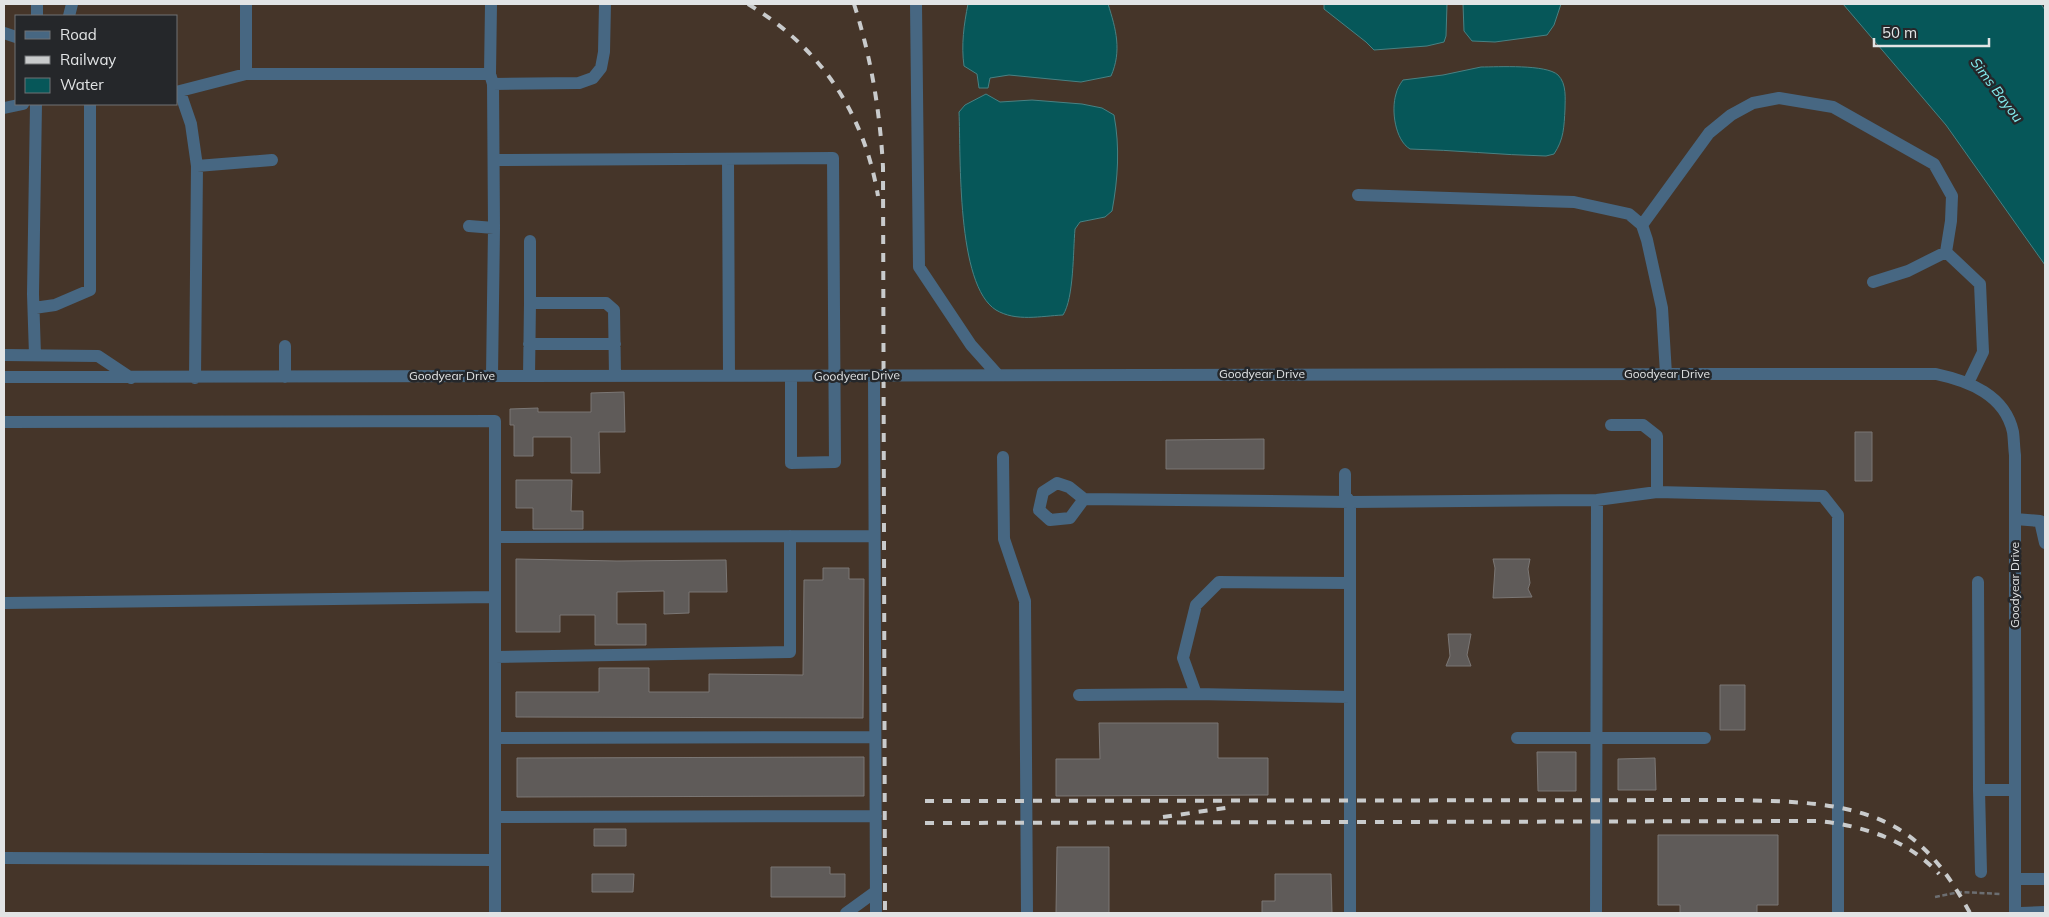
<svg xmlns="http://www.w3.org/2000/svg" width="2049" height="917" font-family="Mulish,sans-serif">
	<style>
		.industrial { fill: #453529; fill-rule: evenodd }
		.water { fill: #065759; stroke: #488183 }
		.building { fill: #5f5b59; stroke: #7b7775 }
		.lines { fill: none; stroke-linecap: round; stroke-linejoin: round }
		.path { stroke: #6c6e71; stroke-width: 2.5; stroke-dasharray: 5 2.5; stroke-linecap: butt }
		.minor { stroke: #476782; stroke-width: 12 }
		.rail { stroke: #c9cbcc; stroke-width: 4; stroke-dasharray: 9 9; stroke-linecap: butt }
		.labels { text-anchor: middle; stroke-width: 5; stroke-linejoin: round; paint-order: stroke }
		.street-label { font-size: 12px; fill: #e2e4e5; stroke: #25272a }
		.water-label { font-size: 14px; font-style: italic; fill: #84eef0; stroke: #25272a }
	</style>
	<rect width="100%" height="100%" fill="#2f3134"/>
	<!-- industrial -->
	<path class="industrial" d="M4,4h1839l103,121 99,140v648h-2041zM16,16h160v88h-160z"/>
	<!-- water -->
	<path class="water" d="M968,4h140c8,25 14,47 3,72l-30,6 -72,-7 -19,3 -2,10h-9l-2,-14 -13,-8c-3,-21 0,-42 4,-62z
		M1324,4h123l-1,32 -2,6 -17,4 -53,4 -8,-8 -42,-33z
		M1463,4h98l-7,21 -7,10 -52,7 -23,-1 -8,-10z
		M1843,4h198l4,6v255l-99,-140z
		M1481,67c17,0 65,-3 77,8 9,9 7,24 7,34 -1,18 -1,30 -11,45l-8,2c-46,-1 -91,-6 -136,-7 -15,-9 -19,-39 -14,-55 1,-5 4,-10 7,-14l40,-5z
		M986,94l14,8 32,-2 50,4 20,4 12,7c6,32 4,64 -2,96l-7,6 -25,5 -5,7c-2,22 -1,69 -12,86 -22,1 -47,7 -67,-5 -40,-25 -35,-154 -37,-198l6,-7z"/>
	<!-- building -->
	<path class="building" d="M624,392l1,40h-26l1,41h-29v-36h-38v19h-19v-31h-4v-16l28,-1v4h53v-19z
		M1855,432h17v49h-17z
		M1264,439v30h-98v-29z
		M516,480h56l-1,31h12v18h-50v-21h-17z
		M516,559l101,2 109,-1 1,32h-38v21l-25,1v-23l-47,1v32h29v21h-51v-30h-35v17h-44z
		M1493,559h37l-2,10 2,14 -2,6 4,8 -39,1 2,-30z
		M823,568h26v11h15l-1,139 -347,-1v-25h83v-24h50v24h60v-18l94,1 1,-95h19z
		M1448,634h23l-4,21 4,11h-25l4,-10z
		M1720,685h25v45h-25z
		M1099,723h119v35h50v37l-212,1v-37h44z
		M1537,752h39v39h-38z
		M864,757v39l-347,1v-39z
		M1655,758l1,32h-38v-31z
		M594,829h32v17h-32z
		M1658,835h120v70h-21v8h-77v-8h-22z
		M1057,847h52v66h-53z
		M771,867h59v7h15v23h-74z
		M592,874h42l-1,18h-41z
		M1275,874h56l1,39h-70v-12h13z"/>
	<g class="lines">
		<!-- path -->
		<path class="path" d="M1935,897l24,-5 42,2"/>
		<!-- minor -->
		<path class="minor" d="M37,4v12
			M491,4l-1,70 3,10 1,144 -2,148
			M916,4l3,263 52,78 26,29
			M69,16l3,-12
			M4,33l12,4
			M246,74v-70
			M493,84l86,-1 14,-5 8,-10 3,-16 1,-48
			M176,92l70,-18h244
			M180,92l11,32 6,42 -2,212
			M4,108l19,-4
			M728,159l1,217
			M494,160l339,-2 2,304 -44,1v-86
			M197,166l75,-6
			M1358,195l216,7 55,12 13,11 5,15 15,68 4,66
			M1642,225l67,-92 22,-18 22,-12 26,-5 54,9 101,57 18,32 -1,25 -5,31 34,32 3,68 -15,31
			M469,226l25,2
			M530,241v62h76l8,7 1,66
			M1873,282l35,-11 38,-19
			M34,308l21,-3 35,-15v-186
			M529,344h86
			M4,355l94,1 33,22
			M35,355l-2,-61 3,-190
			M874,375l2,538
			M529,376l1,-73
			M4,377l1662,-3h270c33,7 69,21 77,58 1,7 1,16 2,23v458
			M285,377v-31
			M4,422l491,-1v492
			M1611,425h32l14,11v56
			M1003,457l1,82 21,62 2,312
			M1345,474v21l5,7v411
			M1057,483l12,4 15,12 -14,19 -20,2 -11,-10 4,-18z
			M1084,499l266,3 247,-2 60,-8 166,4 15,19v398
			M2015,519l25,2 5,22
			M495,537l379,-1
			M1978,582l1,208h36
			M1350,583l-131,-1 -23,23 -13,53 13,36 154,3
			M4,603l491,-6
			M495,657l295,-5v-116
			M1079,695l117,-1
			M495,738l380,-1
			M1517,738h188
			M1979,790l2,82
			M495,817l381,-1
			M4,858l491,2
			M2016,879h29
			M846,913l29,-21
			M1596,913l1,-413
			M2021,913l24,-1"/>
		<!-- rail -->
		<path class="rail" d="M748,4c73,44 116,109 130,192
			M854,4c17,53 26,107 29,163l2,746
			M925,801l815,-1c61,2 133,1 181,46 20,18 36,43 49,67
			M1163,817l69,-10
			M925,823l894,-2c45,5 89,19 120,53"/>
	</g>
	<g class="labels">
		<!-- street labels -->
		<g class="street-label">
			<text x="1262" y="378">Goodyear Drive</text>
			<text x="1667" y="378">Goodyear Drive</text>
			<text x="452" y="380">Goodyear Drive</text>
			<text transform="translate(857 376) rotate(-1)" y="4">Goodyear Drive</text>
			<text transform="translate(2015 585) rotate(-90)" y="4">Goodyear Drive</text>
		</g>
		<!-- water labels -->
		<g class="water-label">
			<text transform="translate(1997 90) rotate(53)" y="5">Sims Bayou</text>
		</g>
	</g>
	<!-- border -->
	<rect width="2049" height="917" fill="none" stroke="#e2e4e5" stroke-width="10"/>
	<!-- legend -->
	<rect x="15" y="15" width="162" height="90" fill="#25272a" stroke="#717375"/>
	<rect x="25" y="31" width="25" height="8" fill="#476782" stroke="#717375"/>
	<text x="60" y="40" font-size="15" fill="#e2e4e5">Road</text>
	<rect x="25" y="56" width="25" height="8" fill="#c9cbcc" stroke="#717375"/>
	<text x="60" y="65" font-size="15" fill="#e2e4e5">Railway</text>
	<rect x="25" y="78" width="25" height="15" fill="#065759" stroke="#717375"/>
	<text x="60" y="90" font-size="15" fill="#e2e4e5">Water</text>
	<!-- scale -->
	<path d="M1874 38v8h115v-8" fill="none" stroke="#e2e4e5" stroke-width="2.5"/>
	<text x="1882" y="38" font-size="15" fill="#e2e4e5" stroke="#25272a" stroke-width="4" paint-order="stroke">50 m</text>
</svg>
